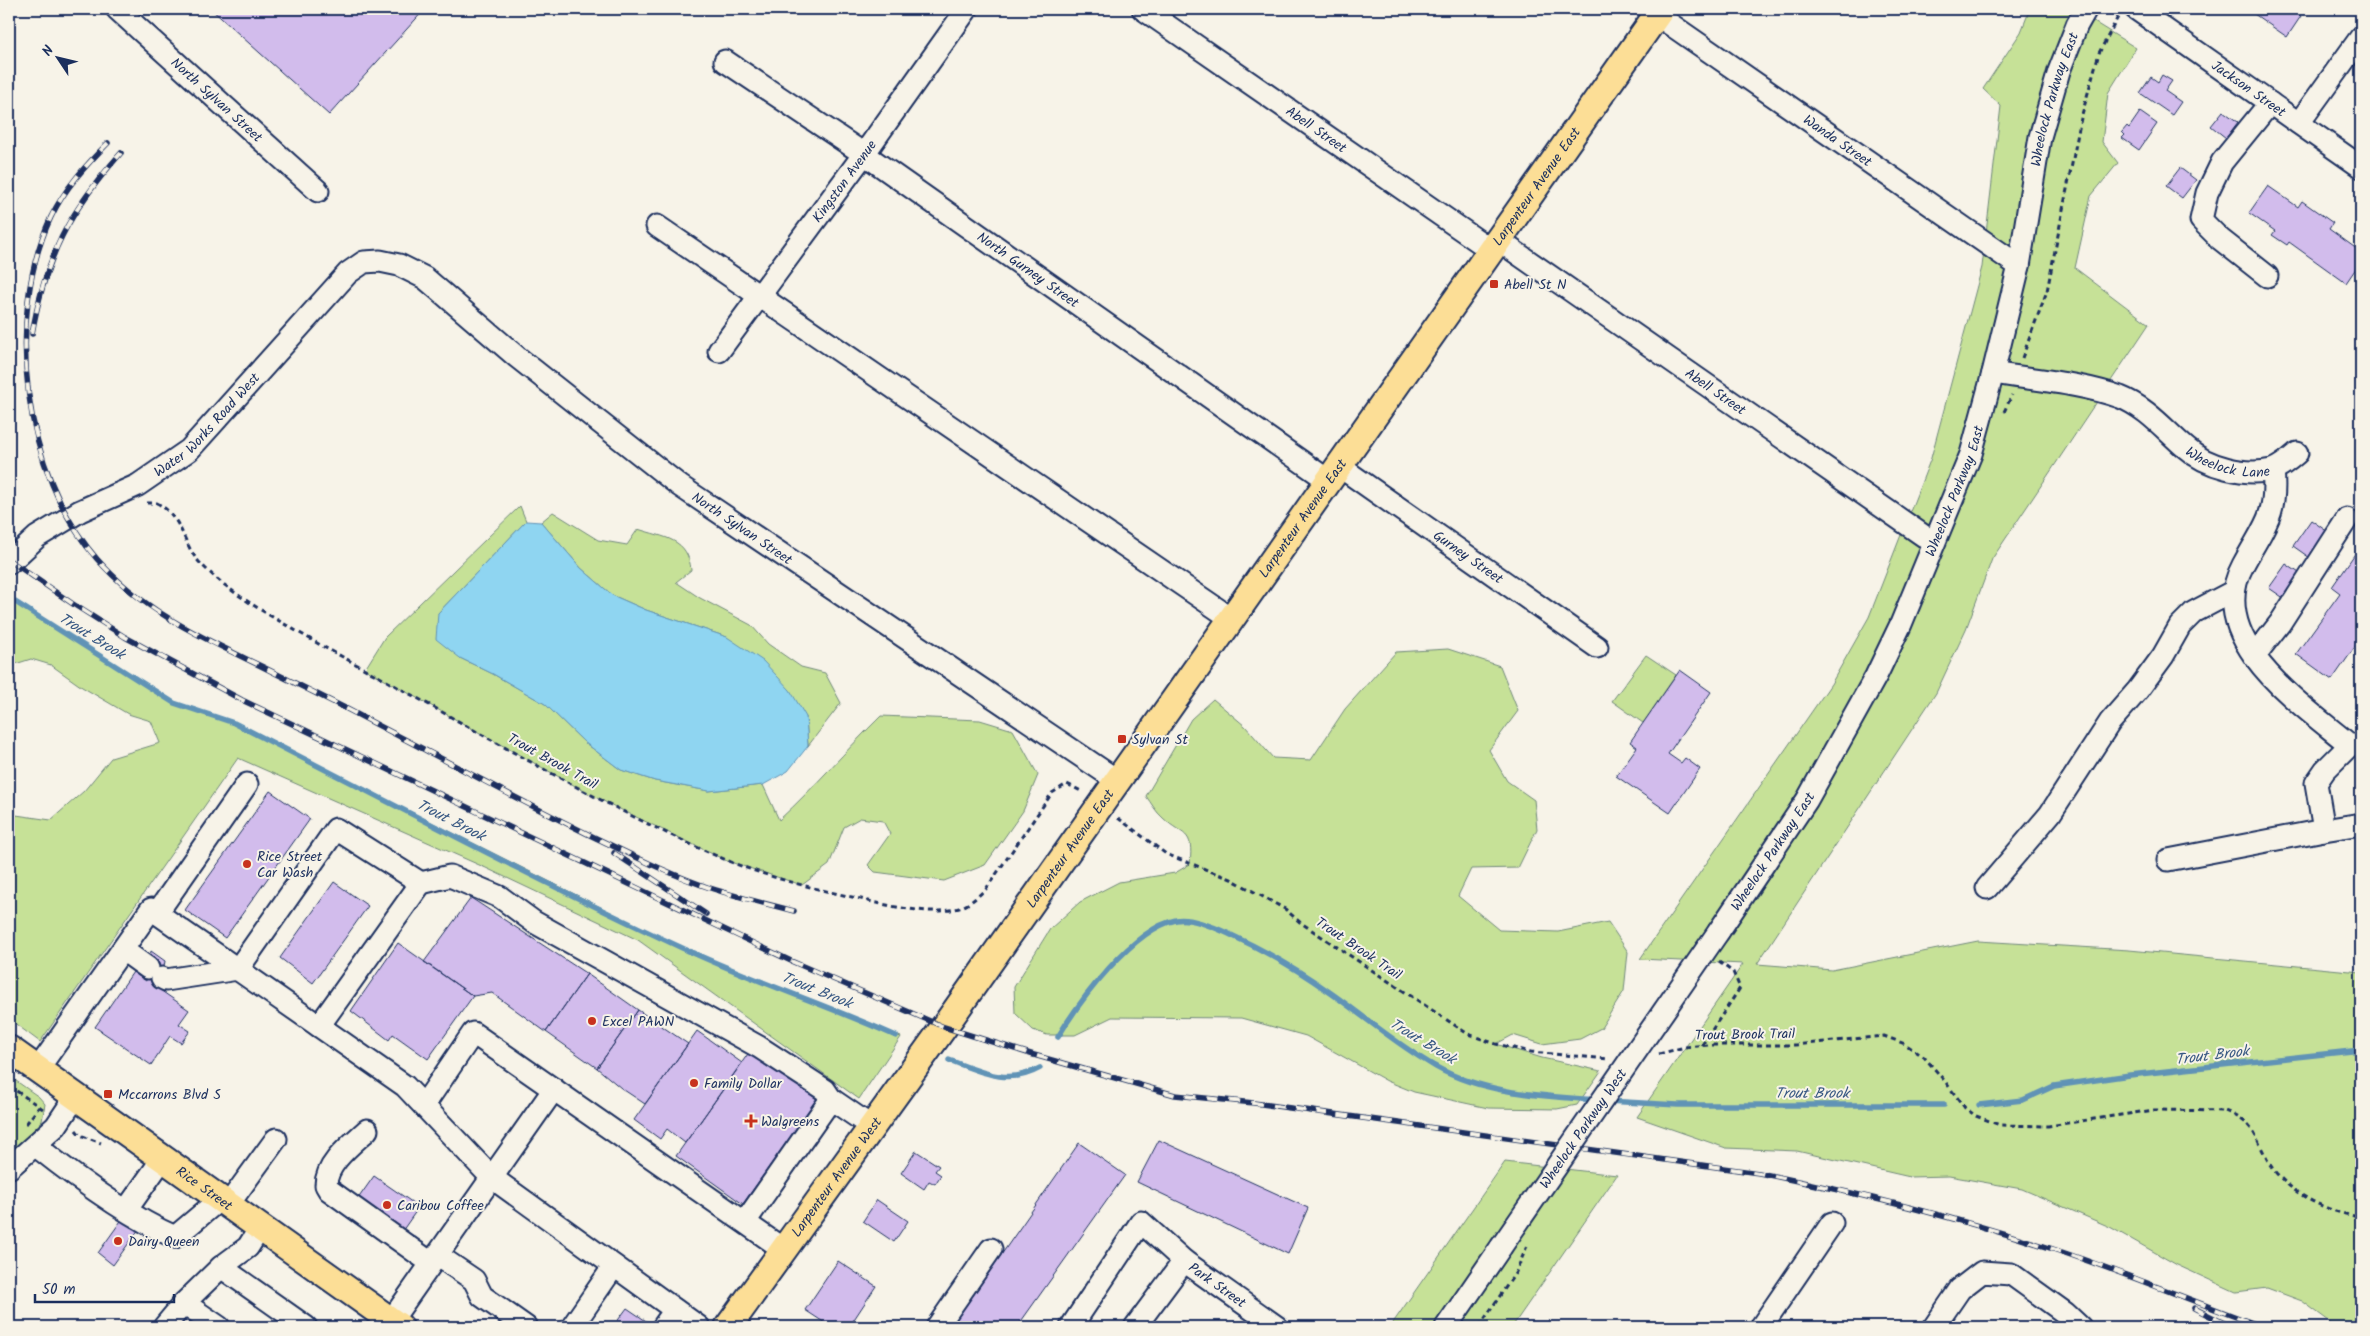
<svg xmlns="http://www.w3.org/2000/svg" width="2370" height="1336" font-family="Kalam,sans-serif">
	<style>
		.green { fill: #c6e197; stroke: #70887a }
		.water { fill: #8fd5f1; stroke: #6193b6 }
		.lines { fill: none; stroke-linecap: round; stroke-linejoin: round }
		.stream { stroke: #6193b6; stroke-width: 5.5 }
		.building { fill: #d2bcec; stroke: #1b2f5e }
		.minor-casing { stroke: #1b2f5e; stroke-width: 25 }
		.major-casing { stroke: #1b2f5e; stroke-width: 30 }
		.path { stroke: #1b2f5e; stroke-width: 3; stroke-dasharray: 5 4; stroke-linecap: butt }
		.minor { stroke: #f7f3e8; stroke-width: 21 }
		.major { stroke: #fcde96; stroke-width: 26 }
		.rail-casing { stroke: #1b2f5e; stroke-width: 5.5 }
		.rail { stroke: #f7f3e8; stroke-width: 4; stroke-dasharray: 11; stroke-linecap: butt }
		.minor-bridge-casing { stroke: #1b2f5e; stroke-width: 25; stroke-linecap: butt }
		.minor-bridge { stroke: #f7f3e8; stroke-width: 21 }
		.poi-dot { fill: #c8321e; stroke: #f7f3e8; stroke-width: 2 }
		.labels { text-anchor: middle; stroke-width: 4; stroke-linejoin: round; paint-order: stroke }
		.street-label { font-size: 14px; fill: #1b2f5e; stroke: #f7f3e8 }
		.poi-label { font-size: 14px; fill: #1b2f5e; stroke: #f7f3e8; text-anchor: start }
		.water-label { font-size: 15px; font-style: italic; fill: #385883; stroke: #f7f3e8 }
	</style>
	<rect width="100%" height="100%" fill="#f7f3e8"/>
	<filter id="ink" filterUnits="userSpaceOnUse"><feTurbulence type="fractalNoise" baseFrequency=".02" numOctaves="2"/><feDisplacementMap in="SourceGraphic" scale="10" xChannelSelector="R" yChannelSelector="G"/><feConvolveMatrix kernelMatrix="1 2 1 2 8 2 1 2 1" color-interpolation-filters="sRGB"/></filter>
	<g filter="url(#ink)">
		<!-- green -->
		<path class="green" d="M2030,9h43l63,39 -28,45 -6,49 16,21 -27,33 -16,72 74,56 -157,235 -26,70 -30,64 -179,271 75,6 146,-29 151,9 232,22v355h-24l-35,-26 -35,-13 -31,4 -59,-27 -67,-38 -88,-38 -73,-13 -39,1 -113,-26 -71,-3 -89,-31 106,-153 -103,-5 191,-275 38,-67 62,-159 51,-191 19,-161 -18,-17 38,-57z
			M520,506l6,15 -88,92 22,45 33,16 52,30 39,38 37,28 34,11 54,10 54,-6 16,35c36,-33 67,-70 102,-104l99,4 33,10 25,45 -15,36 -38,54 -41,16 -69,-9 -7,-7 22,-31 -7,-13 -23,-3 -16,9 -15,38 -27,20 -75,-24 -130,-63 -232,-129 20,-32z
			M553,512l45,28 29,5 11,-16c27,9 50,9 53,41l-15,12 24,16 51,27 17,19 33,23 24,6 16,30 -33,43 -2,-29 -79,-80 -81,-27 -34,-15 -31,-27 -40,-46z
			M13,601l161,102 60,20 448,225 102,44 117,45 -42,62 -221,-159 -152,-72 -248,-110 -198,284 -31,-23v-205l42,6 33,-29 27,-33 49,-15 -9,-22 -23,-7 -46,-27 -31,-22 -20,-6 -22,7v-62z
			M1448,649l52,17 18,45 -29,39 18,31 27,19 3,29 -19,39 -47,1 -13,27 41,34 59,2 50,-10 20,30 -4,39 -23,37 -21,11 -38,5 -29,-9 -17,9 46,14 59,13 -24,34 -20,4 -69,-1 -74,-16 -27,-11 -81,-45 -65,-18 -129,-1 -37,18h-28l-14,-5 -18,-17 -1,-26 36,-58 30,-27 39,-20 56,-9 15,-9c4,-35 -7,-27 -27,-46 -7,-6 -12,-15 -17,-22l45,-77 22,-20 32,27 28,32 38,2 34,-51 51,-57z
			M1646,655l30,20 -33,48 -31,-22z
			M9,1076l30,21 6,7 -3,17 -20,21 -13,8z
			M1505,1162l112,13 -105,152h-122z"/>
		<!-- water -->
		<path class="water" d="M526,521l15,1 40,46 31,27 34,15 81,27 36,24 27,29 16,27 2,29 -20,25 -25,14 -54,6 -54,-10 -34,-11 -37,-28 -39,-38 -52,-30 -33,-16 -24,-19 2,-26z"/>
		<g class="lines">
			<!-- stream -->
			<path class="stream" d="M9,598l165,105 60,20c148,75 295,154 446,224 70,33 145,57 216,89
				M1058,1037c22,-37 75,-108 118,-117 14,-3 38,7 51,13 35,16 69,35 101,58 36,25 69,54 108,76 48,27 108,29 161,33
				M949,1060c32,12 59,26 91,8
				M1607,1101l71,4h266
				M1979,1105l44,-5 31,-14 76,-11 231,-25"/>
		</g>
		<!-- building -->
		<path class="building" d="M211,9h214l-96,106z
			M2247,9h43l11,7 -14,21z
			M2162,75l10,6 -7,10 16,11 -9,13 -32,-22 11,-16 7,5z
			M2223,111l15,11 -12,16 -15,-12z
			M2140,112l17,12 -18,26 -17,-12 3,-3 -3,-3 5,-6 2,2z
			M2180,168l16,12 -14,18 -16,-12z
			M2268,186l30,21 4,-6 31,22 -4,6 32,23v9l-15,22 -57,-41 -2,3 -15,-10 3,-4 -26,-18z
			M2311,520l17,12 -18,26 -17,-12z
			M2361,545v93l-29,42 -36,-26 44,-61 -8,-6z
			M2286,564l16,11 -17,24 -16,-11z
			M1680,670l31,22 -43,62 13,9 4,-5 15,11 -30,44 -54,-37 21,-29 -7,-5z
			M270,791l40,28 -85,119 -40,-28z
			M334,882l34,24 -55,77 -33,-25z
			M471,898l116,76 -41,58 -54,-39 -19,3 -49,-34z
			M398,943l75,53 -45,63 -35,-25 -4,6 -38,-29z
			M151,951l14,10 -5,29 29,20 -10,14 11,7 -9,12 -11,-7 -19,29 -56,-38 38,-55 13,9z
			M587,974l51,36 -41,58 -51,-36z
			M638,1010l50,34 -43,60 -24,-16 -24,-20z
			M697,1031l45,32 -57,80 -18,-14 -7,10 -26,-19z
			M750,1051l67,48 -74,105 -67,-48z
			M1159,1140l149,68 -20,46 -151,-72z
			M1079,1143l46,32 -108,152h-66z
			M916,1151l23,15 -4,5 6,4 -6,9 -6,-3 -5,8 -23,-16z
			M374,1176l45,31 -19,27 -45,-31z
			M877,1200l31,21 -14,21 -31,-21z
			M123,1218l16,11 -26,36 -15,-12z
			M838,1261l38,25 -27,41h-18l-26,-17z
			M627,1308l28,19h-42z"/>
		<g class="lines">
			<defs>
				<g id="minor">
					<path id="s1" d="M117,9l201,182"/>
					<path id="s2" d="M1143,9l348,241"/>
					<path id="s3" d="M2136,9l225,158"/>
					<path id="s4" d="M1657,15l362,251"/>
					<path id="s5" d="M725,61l139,93 465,327"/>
					<path d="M2299,123l62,-86"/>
					<path d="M657,226l575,393"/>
					<path id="s6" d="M1498,240l436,303"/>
					<path d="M2267,276l-47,-37 -19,-19 6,-27 15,-31 48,-59"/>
					<path id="s7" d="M719,351l145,-197 103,-145"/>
					<path id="s8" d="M1993,373c42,7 87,10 127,24 26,10 46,34 66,51 21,19 59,28 86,22 9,-3 18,-11 25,-17"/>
					<path id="s9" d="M1339,466l258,181"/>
					<path d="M2273,470c5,46 -10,57 -30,95 -40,74 58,139 107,180"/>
					<path id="s10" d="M9,563l28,-26 43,-26 58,-26 51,-35 159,-177 16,-11 16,-1 19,4 26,13 92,79 163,129 438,295"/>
					<path d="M2255,655l25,-32 67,-104"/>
					<path d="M2324,830l37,-6"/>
					<path d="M2168,860l156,-30 -8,-47 9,-13 25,-25"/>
					<path d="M421,883l29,-7 50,21 34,25 225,125 66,43 6,9"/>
					<path d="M1987,888l63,-74 60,-92 28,-32 25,-34 17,-30 14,-14 40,-21"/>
					<path d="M157,913l90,-129"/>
					<path id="s11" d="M1719,931l88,-131 69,-124 25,-52 70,-170 22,-81 26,-107 21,-129 19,-66 18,-46 9,-16"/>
					<path d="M123,950l25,18"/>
					<path d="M162,978l4,2 72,-11 98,-140 85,54 -102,143"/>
					<path d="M38,1069l113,-160 254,177 86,91 208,150"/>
					<path d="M424,1105l49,-72 310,216"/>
					<path d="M367,1130c-15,14 -41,33 -41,55l3,5 102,73"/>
					<path d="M36,1146c39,31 93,71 139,91l45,-38"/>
					<path d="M9,1168l47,-42 20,-30"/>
					<path d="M228,1205l48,-66"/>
					<path d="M127,1209l36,-51"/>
					<path d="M745,1222l86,-123 41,28"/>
					<path d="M437,1255l37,25 8,16 44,31"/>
					<path id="s12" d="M1184,1261l93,66"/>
					<path d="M221,1267l85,60"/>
					<path d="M391,1321l163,-232"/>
					<path d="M164,1327l20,-24"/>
					<path d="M219,1327l-35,-24 37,-36 27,-20 12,-19"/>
					<path d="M572,1327l42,-61"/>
					<path d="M663,1327l12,-17"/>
					<path d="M937,1327l54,-78"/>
					<path d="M1071,1327l70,-105 43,39 -49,66"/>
					<path d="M1446,1327l55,-80"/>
					<path d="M1761,1327l71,-104"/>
					<path d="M1934,1327l26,-38 22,-17 29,2 54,39 15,14"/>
				</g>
				<g id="major">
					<path id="s13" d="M9,1049l391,278"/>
					<path id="s14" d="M728,1327l216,-300 717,-1018"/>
				</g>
			</defs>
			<!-- minor casing -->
			<use href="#minor" class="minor-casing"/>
			<!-- major casing -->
			<use href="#major" class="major-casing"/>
			<!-- path -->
			<path class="path" d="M2022,358l25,-67 34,-173 18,-65 19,-36
				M2004,412l8,-17
				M147,503h10c27,15 25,42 44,61 32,33 81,58 121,82 135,71 264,154 404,214 43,18 90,29 135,39 27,7 74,18 101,8 9,-4 16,-11 24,-18l66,-96 15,-9 16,8
				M9,590l4,-6 -3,-3
				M1118,818l48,36 65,25 54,30 16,14 167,111 28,10 35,8 77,7
				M1702,1045l38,-57 -7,-16 -14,-10
				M1659,1054l26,-7 23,-2h87l89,-9 21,8 19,13 20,23 21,28 11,8 24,9 48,1 106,-16 71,1c30,12 29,24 43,50 17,31 60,52 93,56
				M9,1086l34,23
				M26,1124l13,-17
				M76,1130l4,5 21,8
				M1479,1327l37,-55 11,-26"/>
			<!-- minor -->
			<use href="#minor" class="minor"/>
			<!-- major -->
			<use href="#major" class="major"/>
			<defs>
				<path id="rail" d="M108,143c-22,22 -43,45 -57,74 -47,101 -28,257 46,342 47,53 104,78 166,108 28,14 56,28 84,42 83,43 165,88 249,129 38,18 75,37 114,50 28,9 56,16 84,23
					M32,334c14,-79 36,-121 89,-181
					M9,560l64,44 52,33 117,63 549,261 153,66 90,28 141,40 79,8 505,70c99,20 197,44 294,76 70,23 141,53 210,78
					M614,853l92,61
					M2194,1308l38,19"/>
			</defs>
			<!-- rail casing -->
			<use href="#rail" class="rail-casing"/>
			<!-- rail -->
			<use href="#rail" class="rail"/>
			<defs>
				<g id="minor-bridge">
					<path id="s15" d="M1501,1247l218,-316"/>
				</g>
			</defs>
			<!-- minor-bridge casing -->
			<use href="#minor-bridge" class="minor-bridge-casing"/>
			<!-- minor-bridge -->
			<use href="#minor-bridge" class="minor-bridge"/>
		</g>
	</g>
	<!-- markers -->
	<g class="poi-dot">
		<rect x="1489" y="279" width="10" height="10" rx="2.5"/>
		<rect x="1117" y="734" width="10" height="10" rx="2.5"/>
		<circle cx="247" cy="864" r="5"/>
		<circle cx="592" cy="1021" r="5"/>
		<circle cx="694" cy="1083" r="5"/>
		<rect x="103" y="1089" width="10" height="10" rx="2.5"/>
		<path d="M748.5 1113.5h5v5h5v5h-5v5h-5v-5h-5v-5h5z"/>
		<circle cx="387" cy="1205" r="5"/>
		<circle cx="118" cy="1241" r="5"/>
	</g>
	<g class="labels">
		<!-- street labels -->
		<g class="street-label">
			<text dy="5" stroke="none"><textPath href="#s3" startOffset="138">Jackson Street</textPath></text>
			<text dy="5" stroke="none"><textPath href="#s11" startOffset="906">Wheelock Parkway East</textPath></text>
			<text dy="5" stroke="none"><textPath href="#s1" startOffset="135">North Sylvan Street</textPath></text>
			<text dy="5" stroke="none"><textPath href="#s2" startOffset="211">Abell Street</textPath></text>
			<text dy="5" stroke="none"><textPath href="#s4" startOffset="220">Wanda Street</textPath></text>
			<text dy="5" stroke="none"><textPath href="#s7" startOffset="211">Kingston Avenue</textPath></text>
			<text dy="5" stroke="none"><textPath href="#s14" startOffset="1398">Larpenteur Avenue East</textPath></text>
			<text dy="5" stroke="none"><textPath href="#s5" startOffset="368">North Gurney Street</textPath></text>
			<text dy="5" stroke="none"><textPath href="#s6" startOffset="265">Abell Street</textPath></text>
			<text dy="5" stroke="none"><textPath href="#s10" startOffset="244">Water Works Road West</textPath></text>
			<text dy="5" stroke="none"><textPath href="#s8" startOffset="259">Wheelock Lane</textPath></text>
			<text dy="5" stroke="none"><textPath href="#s11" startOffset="501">Wheelock Parkway East</textPath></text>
			<text dy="5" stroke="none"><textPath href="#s14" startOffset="992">Larpenteur Avenue East</textPath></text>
			<text dy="5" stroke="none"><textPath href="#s10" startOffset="940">North Sylvan Street</textPath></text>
			<text dy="5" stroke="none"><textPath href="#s9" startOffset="158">Gurney Street</textPath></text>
			<text transform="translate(553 761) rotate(29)" y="5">Trout Brook Trail</text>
			<text dy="5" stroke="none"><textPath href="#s14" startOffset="588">Larpenteur Avenue East</textPath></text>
			<text dy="5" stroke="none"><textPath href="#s11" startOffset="96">Wheelock Parkway East</textPath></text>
			<text transform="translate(1359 948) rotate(34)" y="5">Trout Brook Trail</text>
			<text transform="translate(1745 1034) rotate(-1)" y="5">Trout Brook Trail</text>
			<text dy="5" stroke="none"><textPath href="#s15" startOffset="144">Wheelock Parkway West</textPath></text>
			<text dy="5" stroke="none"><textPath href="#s14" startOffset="185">Larpenteur Avenue West</textPath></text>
			<text dy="5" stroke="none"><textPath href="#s13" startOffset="240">Rice Street</textPath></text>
			<text dy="5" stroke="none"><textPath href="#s12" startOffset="41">Park Street</textPath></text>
		</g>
		<!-- poi labels -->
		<g class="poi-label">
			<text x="1504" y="289">Abell St N</text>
			<text x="1132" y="744">Sylvan St</text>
			<text x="257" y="861">Rice Street<tspan x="257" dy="16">Car Wash</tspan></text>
			<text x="602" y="1026">Excel PAWN</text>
			<text x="704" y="1088">Family Dollar</text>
			<text x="118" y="1099">Mccarrons Blvd S</text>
			<text x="761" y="1126">Walgreens</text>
			<text x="397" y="1210">Caribou Coffee</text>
			<text x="128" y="1246">Dairy Queen</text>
		</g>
		<!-- water labels -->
		<g class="water-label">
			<text transform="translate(92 636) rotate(32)" y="5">Trout Brook</text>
			<text transform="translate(451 820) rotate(27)" y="5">Trout Brook</text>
			<text transform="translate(817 990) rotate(22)" y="5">Trout Brook</text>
			<text transform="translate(1423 1041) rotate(31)" y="5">Trout Brook</text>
			<text transform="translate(2212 1055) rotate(-7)" y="5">Trout Brook</text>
			<text x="1812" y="1098">Trout Brook</text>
		</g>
	</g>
	<!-- margin -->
	<rect width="2370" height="1336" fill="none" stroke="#f7f3e8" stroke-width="30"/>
	<rect x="15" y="15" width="2340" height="1306" fill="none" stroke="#1b2f5e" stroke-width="2" filter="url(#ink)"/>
	<!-- north arrow -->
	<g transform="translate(58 58) rotate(305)" stroke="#f7f3e8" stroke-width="4" paint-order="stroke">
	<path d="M0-4L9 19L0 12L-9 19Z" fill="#1b2f5e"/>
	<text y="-8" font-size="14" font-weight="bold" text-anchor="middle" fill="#1b2f5e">N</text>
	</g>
	<!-- scale -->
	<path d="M35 1294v8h139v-8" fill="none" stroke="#1b2f5e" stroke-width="2.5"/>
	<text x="42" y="1294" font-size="15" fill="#1b2f5e" stroke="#f7f3e8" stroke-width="4" paint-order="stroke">50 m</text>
</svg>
